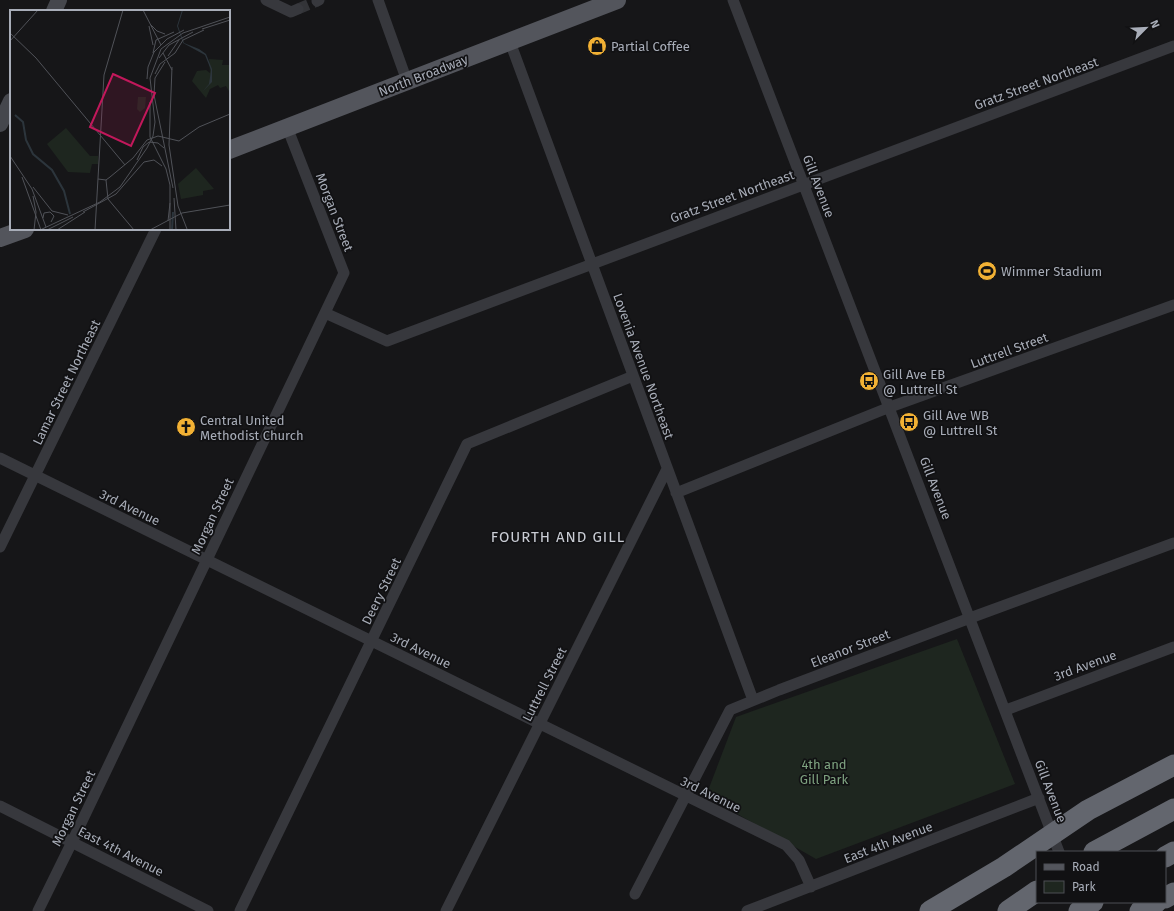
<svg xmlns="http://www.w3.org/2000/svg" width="1174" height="911" font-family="'Fira Sans',sans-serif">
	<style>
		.green { fill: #1e261f }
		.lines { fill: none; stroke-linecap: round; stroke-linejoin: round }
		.minor-tunnel { stroke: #333438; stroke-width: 11; stroke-dasharray: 11 5.5; stroke-linecap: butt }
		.minor { stroke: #37383d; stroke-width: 11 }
		.secondary { stroke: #45474d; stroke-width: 16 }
		.primary { stroke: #53555c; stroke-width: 18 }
		.motorway { stroke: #63666e; stroke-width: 21 }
		.labels { text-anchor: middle; stroke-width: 3.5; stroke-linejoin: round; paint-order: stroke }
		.poi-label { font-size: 13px; fill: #a8adb8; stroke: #111113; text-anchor: start }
		.street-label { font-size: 13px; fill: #a8adb8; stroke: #111113 }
		.park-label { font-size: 13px; fill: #7fa381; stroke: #111113 }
		.quarter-label { font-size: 15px; letter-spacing: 1px; fill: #c9ccd4; stroke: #111113 }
		.inset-river { fill: none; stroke: #2c353c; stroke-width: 2 }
		.inset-road { fill: none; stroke: #505258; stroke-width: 1 }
		.view { fill: #c2185b; fill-opacity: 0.15; stroke: #c2185b; stroke-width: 2 }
		.inset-edge { fill: none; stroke: #a8adb8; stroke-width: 2 }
	</style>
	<rect width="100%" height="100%" fill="#161618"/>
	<!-- green -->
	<path class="green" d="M957,639l58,145 -199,75 -110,-63 30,-79z"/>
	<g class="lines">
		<!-- minor-tunnel -->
		<path class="minor-tunnel" d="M298,9l19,-8"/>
		<!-- minor -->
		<path class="minor" d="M266,0l25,12 7,-3
			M378,0l29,81
			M733,0l326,852
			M317,1l2,-1
			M510,42l243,658
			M325,313l62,28 787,-295
			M0,458l786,387 13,15 12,27
			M676,493l214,-86 284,-102
			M0,547l156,-318
			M1006,710l168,-63
			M0,806l208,105
			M635,894l95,-184 49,-20 191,-72 204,-75
			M38,911l34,-69 272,-569 -57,-146
			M240,911l227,-467 166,-68
			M446,911l221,-442
			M747,911l292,-113"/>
		<!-- secondary -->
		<path class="secondary" d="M54,11l5,-11
			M0,124l11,-23"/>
		<!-- primary -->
		<path class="primary" d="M229,150l388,-150
			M0,238l25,-9"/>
		<!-- motorway -->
		<path class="motorway" d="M1094,852l80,-43
			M1165,857l9,-5
			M1165,898l9,-5
			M930,911l74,-44 84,-57 86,-45
			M1008,911l29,-20
			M1079,911l14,-9
			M1140,911l17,-9"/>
	</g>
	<!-- icons -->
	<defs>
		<symbol id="shop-disc" viewBox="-11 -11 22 22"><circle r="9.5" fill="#f2b134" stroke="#111113"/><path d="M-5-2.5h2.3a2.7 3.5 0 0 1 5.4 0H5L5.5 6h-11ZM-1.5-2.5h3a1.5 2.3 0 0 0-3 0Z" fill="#111"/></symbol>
		<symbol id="stadium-disc" viewBox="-11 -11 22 22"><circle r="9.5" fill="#f2b134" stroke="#111113"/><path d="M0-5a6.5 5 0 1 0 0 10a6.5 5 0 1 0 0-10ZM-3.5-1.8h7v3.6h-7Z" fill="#111"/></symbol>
		<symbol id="bus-disc" viewBox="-11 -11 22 22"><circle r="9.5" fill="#f2b134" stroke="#111113"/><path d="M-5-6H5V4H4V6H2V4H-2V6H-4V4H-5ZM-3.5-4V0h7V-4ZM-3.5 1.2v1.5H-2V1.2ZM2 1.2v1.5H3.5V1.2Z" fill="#111"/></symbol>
		<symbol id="church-disc" viewBox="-11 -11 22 22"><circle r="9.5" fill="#f2b134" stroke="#111113"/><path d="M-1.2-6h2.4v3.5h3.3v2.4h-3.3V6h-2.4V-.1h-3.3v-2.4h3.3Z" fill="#111"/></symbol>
	</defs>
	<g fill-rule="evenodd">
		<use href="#shop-disc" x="586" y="35" width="22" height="22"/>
		<use href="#stadium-disc" x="976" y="260" width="22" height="22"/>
		<use href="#bus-disc" x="858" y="370" width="22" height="22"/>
		<use href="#bus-disc" x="898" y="411" width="22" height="22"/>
		<use href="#church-disc" x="175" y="416" width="22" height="22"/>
	</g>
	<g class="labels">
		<!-- poi labels -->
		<g class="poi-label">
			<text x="611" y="51">Partial Coffee</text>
			<text x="1001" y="276">Wimmer Stadium</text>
			<text x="883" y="379">Gill Ave EB<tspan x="883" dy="15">@ Luttrell St</tspan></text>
			<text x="923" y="420">Gill Ave WB<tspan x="923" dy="15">@ Luttrell St</tspan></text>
			<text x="200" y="425">Central United<tspan x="200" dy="15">Methodist Church</tspan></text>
		</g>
		<!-- street labels -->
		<g class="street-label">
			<text transform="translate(423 75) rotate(-21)" y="5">North Broadway</text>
			<text transform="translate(1036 83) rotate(-20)" y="5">Gratz Street Northeast</text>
			<text transform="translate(819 186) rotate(69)" y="5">Gill Avenue</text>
			<text transform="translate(732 196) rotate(-20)" y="5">Gratz Street Northeast</text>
			<text transform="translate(335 212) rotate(69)" y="5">Morgan Street</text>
			<text transform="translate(1009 350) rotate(-20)" y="5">Luttrell Street</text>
			<text transform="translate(644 366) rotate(70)" y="5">Lovenia Avenue Northeast</text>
			<text transform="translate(66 382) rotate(-64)" y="5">Lamar Street Northeast</text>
			<text transform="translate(936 488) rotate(69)" y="5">Gill Avenue</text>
			<text transform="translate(130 507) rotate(26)" y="5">3rd Avenue</text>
			<text transform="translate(212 516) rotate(-65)" y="5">Morgan Street</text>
			<text transform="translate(381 591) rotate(-64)" y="5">Deery Street</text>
			<text transform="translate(850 648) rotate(-21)" y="5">Eleanor Street</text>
			<text transform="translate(421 650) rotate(26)" y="5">3rd Avenue</text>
			<text transform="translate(1085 665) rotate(-20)" y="5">3rd Avenue</text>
			<text transform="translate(544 684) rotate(-63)" y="5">Luttrell Street</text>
			<text transform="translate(1051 791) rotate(69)" y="5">Gill Avenue</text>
			<text transform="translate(711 794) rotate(26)" y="5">3rd Avenue</text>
			<text transform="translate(73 808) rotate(-64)" y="5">Morgan Street</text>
			<text transform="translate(888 842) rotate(-21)" y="5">East 4th Avenue</text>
			<text transform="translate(121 851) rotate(27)" y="5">East 4th Avenue</text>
		</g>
		<!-- park labels -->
		<g class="park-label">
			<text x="824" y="769">4th and<tspan x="824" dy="15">Gill Park</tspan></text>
		</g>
		<!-- quarter labels -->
		<g class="quarter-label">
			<text x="558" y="542">FOURTH AND GILL</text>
		</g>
	</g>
	<!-- overview -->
	<g transform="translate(10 10)">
		<rect width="220" height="220" fill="#161618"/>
		<path d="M199,49l14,1 -1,5h8v28l-4,-7 -6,2 -2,-3 -8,4 -4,9 -14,-17 5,-10 9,-1 4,3zM128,87h8l-1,11 -5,4 -3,-3zM56,118l24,28h8v8h-6l-2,9 -22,-1 -21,-28zM186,158l18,21 -11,2v4l-22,4 -3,-15z" fill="#1e261f"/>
		<path d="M172,0h1l-5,16 6,17 15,6 7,5 6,15v13l-9,9 6,-7 2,-14 -6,-15 -22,-12 -6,-17z" fill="#2c353c"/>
		<path class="inset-river" d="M5,105l8,7 3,18 7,14 19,16 12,21 6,23M162,220l1,-18"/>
		<path class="inset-road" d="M133,0l18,35M140,14l7,7 8,3M139,16l4,19M192,19l28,-9M0,23l26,25 89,107M0,31l28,-31M143,43l3,-13 18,-8M153,43l9,17M158,46l11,-16M149,48l10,-13 24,-13M155,52l-10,16 -1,17 19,93M162,57l-3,78 9,61 9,23M145,64l5,-10 15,-11 8,-13 21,-10M137,69l1,-12 6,-15 13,-13 17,-9M140,92v35l16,32 4,16v45M0,146l22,33 14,38M127,150l6,-13 6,-5 9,1 6,5M12,167l19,53M88,169l8,1 4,-3 23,-19 14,-18 11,-4 21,5 20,-14 31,-13M96,170l2,19 26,31M23,177l19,24 16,4M23,186l3,16 -2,18M164,188l2,32M73,202l33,-18 28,-32 10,-2 8,6M33,208l1,-5 6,-1 4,4 -3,6M158,211l2,-18M30,220l60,-28 20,-15 27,-39 6,-12 2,-14 -5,-44 11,-29 22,-16 47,-16M37,220l26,-13M47,220l28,-18M85,220l9,-155 19,-65M140,220l32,-17 48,-8"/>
		<path class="view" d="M103,64l42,19 -24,53 -41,-19z"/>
		<rect width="220" height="220" class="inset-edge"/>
	</g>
	<!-- legend -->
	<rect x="1036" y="851" width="130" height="52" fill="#111113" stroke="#4d4f55"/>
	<rect x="1044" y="864" width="20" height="6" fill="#53555c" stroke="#4d4f55"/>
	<text x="1072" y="871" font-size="12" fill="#a8adb8">Road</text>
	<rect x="1044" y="881" width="20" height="12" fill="#1e261f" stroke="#4d4f55"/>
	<text x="1072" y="891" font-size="12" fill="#a8adb8">Park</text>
	<!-- north arrow -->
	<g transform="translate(1146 28) rotate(66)" stroke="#111113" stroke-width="3" paint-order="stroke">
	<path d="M0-3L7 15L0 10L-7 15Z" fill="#a8adb8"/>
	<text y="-6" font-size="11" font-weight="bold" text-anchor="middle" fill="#a8adb8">N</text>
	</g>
</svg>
